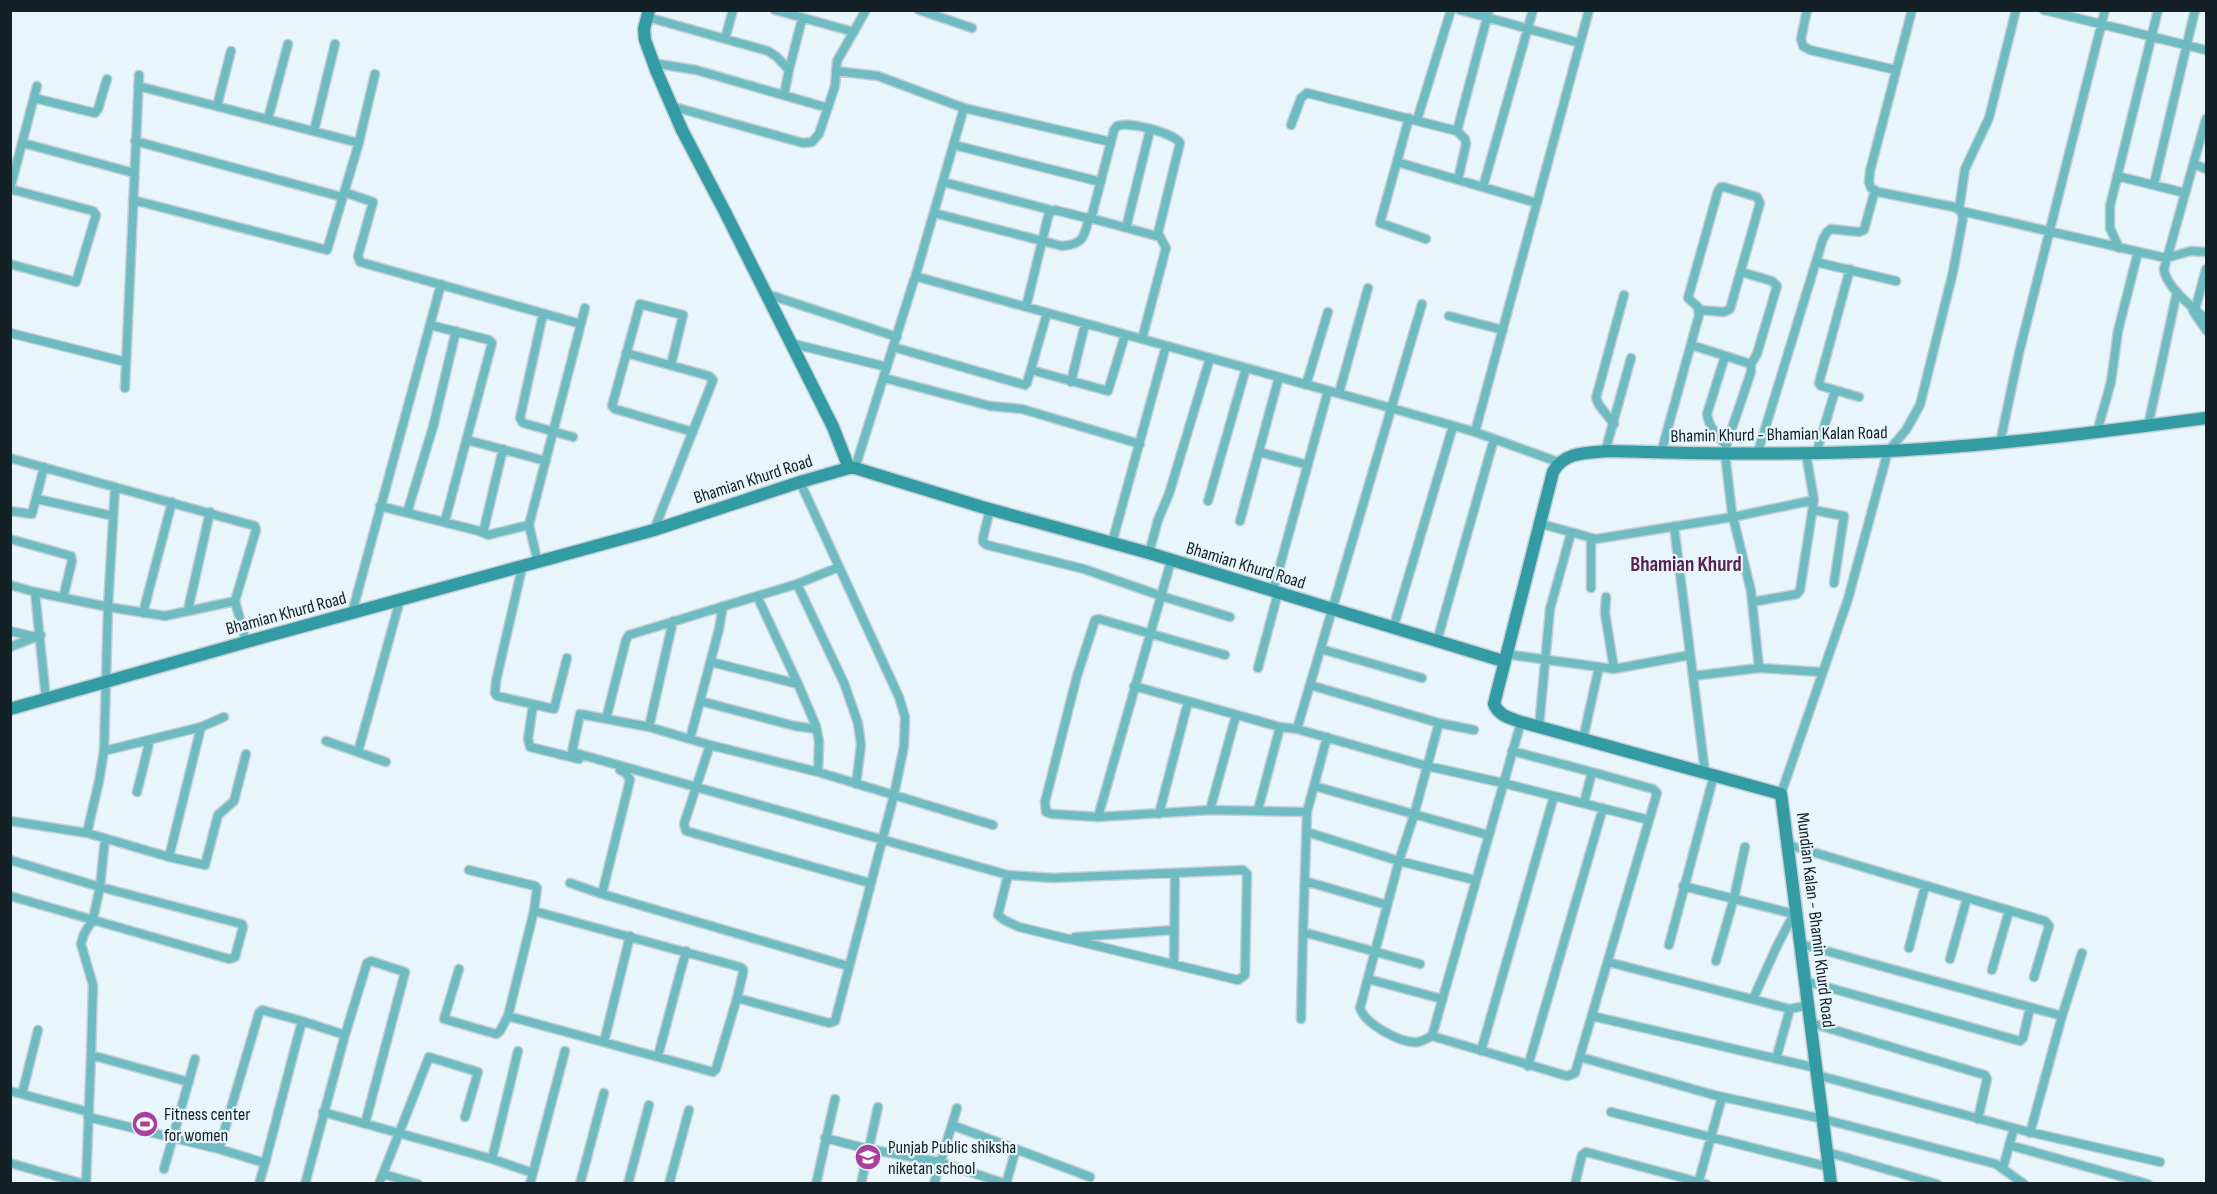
<svg xmlns="http://www.w3.org/2000/svg" width="2217" height="1194" font-family="'Sofia Sans Condensed',sans-serif">
	<style>
		.lines { fill: none; stroke-linecap: round; stroke-linejoin: round }
		.street-casing { stroke: #c2cfd4; stroke-width: 11 }
		.secondary-casing { stroke: #c2cfd4; stroke-width: 15 }
		.street { stroke: #6ebcc2; stroke-width: 8 }
		.secondary { stroke: #339ba3; stroke-width: 12 }
		.labels { text-anchor: middle; stroke-width: 4.5; stroke-linejoin: round; paint-order: stroke }
		.street-label { font-size: 18px; fill: #132025; stroke: #e8f6fb }
		.poi-label { font-size: 18px; fill: #132025; stroke: #e8f6fb; text-anchor: start }
		.quarter-label { font-size: 21px; font-weight: bold; fill: #582452; stroke: #e8f6fb }
	</style>
	<rect width="100%" height="100%" fill="#e8f6fb"/>
	<g class="lines">
		<defs>
			<path id="street" d="M775,10l79,22
				M919,10l53,18
				M1460,10l120,33
				M1807,10l-6,29 2,7 7,4 86,20
				M2044,10l162,40
				M647,17l121,34 9,6 12,13 -5,25
				M725,39l8,-29
				M653,63l43,7 132,38
				M789,70l13,-51
				M836,71l42,5 86,32 147,34
				M138,86l221,57
				M34,98l61,15 3,-4 9,-30
				M217,106l14,-55
				M671,106l132,37 9,-1 7,-8 16,-48 2,-25 29,-51
				M1409,118l-29,105 46,16
				M268,119l20,-75
				M2206,119l-42,150c1,17 29,39 42,50
				M1417,120l34,-110
				M1291,125l10,-27 6,-5 150,38 8,8 1,5 -8,36
				M314,131l21,-87
				M1457,131l32,-121
				M135,141l207,56
				M23,143l111,30
				M954,145l147,37
				M1397,162l140,41
				M2194,164l12,5
				M2117,176l68,17
				M943,182l108,28
				M2154,184l41,-174
				M1483,187l50,-177
				M10,189l83,22 3,4 -20,67 -66,-18
				M10,189l27,-103
				M344,192l29,10 -15,54 2,6 221,62
				M133,200l194,50 31,-104 17,-72
				M1959,209l6,-40 24,-51 27,-108
				M1961,211l205,47 25,-7 15,1
				M934,213l128,33c22,-2 22,-9 27,-28
				M1090,218l70,19
				M1126,228l24,-98
				M2119,248l-9,-20v-22l48,-196
				M1816,262l80,19
				M1850,269l-31,114 2,3 38,11
				M1741,272l31,9 5,5 -20,68 -6,10
				M915,278l49,-170
				M767,294l130,43
				M1026,307l23,-94 6,-3 32,8 5,-3 22,-85 3,-4c11,-5 57,7 63,17l-22,90 8,15 -24,91
				M2195,310l11,-41
				M2193,311l13,19
				M543,314l-23,104 3,5 50,14
				M1449,316l54,14
				M430,325l59,15 3,3 -47,178
				M10,333l116,29
				M790,343l97,24
				M1691,345l60,19v8l-24,71 -2,11 7,59 19,78 8,77 63,4
				M893,347l132,38 2,-2 20,-70
				M626,353l83,23 4,4 -59,150
				M1725,356l-18,58c2,13 10,22 19,31
				M671,365l12,-50 -43,-11 -28,102 3,3 78,23
				M1031,370l77,21 17,-56
				M884,378l106,28 32,3 118,35
				M1071,382l14,-58
				M1306,385l22,-73
				M125,388l14,-313
				M1339,393l29,-105
				M1614,424l-15,-19 -3,-7 28,-103
				M2148,426l29,-134
				M1475,432l114,-422
				M2097,432l14,-50 7,-51 20,-79
				M467,440l79,21
				M2000,443l19,-90 86,-343
				M1259,452l49,13
				M1605,452l26,-94
				M1661,453l38,-138 -1,-8 -10,-9 30,-107 3,-4h3l33,10 3,6 -30,106 -6,3 -24,-2
				M1816,454l19,-63
				M1757,455l66,-216 4,-7 4,-3 28,3 5,-2 11,-40
				M10,458l245,68 1,4 -21,71 11,41
				M855,468l59,-188 4,-3 473,131 84,24 83,30
				M115,487l-7,120 57,9 70,-15
				M37,499l76,17
				M1208,501l38,-133
				M380,506l99,25 9,4 41,-10
				M990,509l-7,29v4l4,3 97,24 77,27 69,21
				M1813,510l31,6 -10,67
				M10,511l22,3 12,-47
				M407,513l26,-86 23,-96
				M1240,521l39,-144
				M1538,523l58,16 137,-22 81,-17
				M1674,526l31,246
				M483,533l20,-84
				M10,539l61,17 1,5 -9,37
				M1591,539v49
				M1112,543l54,-197
				M1149,553l9,-33 11,-26 41,-136
				M538,563l-9,-38 56,-217
				M522,568l-26,113 -1,12 2,3 57,13 13,-51
				M797,584l47,99 14,40 3,22 -5,39
				M10,585l25,7 11,107
				M1273,591l55,-200
				M35,592l73,15 -4,144 -5,30 -12,52
				M757,596l41,88 18,42 3,16 -1,30
				M1606,597l-1,16 9,56
				M1752,602l45,-8 3,-4 14,-90 -8,-46
				M188,610l22,-98
				M143,613l29,-111
				M352,613l89,-329
				M1393,629l60,-203
				M10,631l26,6
				M1437,641l57,-202
				M10,647l31,-12
				M1321,649l101,29
				M1505,654l109,15 76,-14
				M1225,655l-126,-36 -4,1 -18,56 -32,126 1,10 6,2 46,3 112,-7 97,2
				M711,662l87,22
				M1258,668l20,-75
				M1693,676l66,-8
				M1310,685l129,38 35,7
				M1134,686l146,41 17,2 130,37 76,17 146,37
				M700,701l95,25 21,3
				M533,705l-5,34 2,8 49,12
				M606,719l20,-79 3,-5 168,-51 42,-17
				M1521,722l-89,314 135,40 8,-3 82,-280 -4,-4 -61,-17
				M649,727l24,-106
				M1539,727l11,-118 21,-76
				M1297,729l125,-425
				M1327,737l-13,49 174,49
				M690,739l29,-110 4,-23
				M1583,739l16,-72
				M326,741l60,21
				M710,745l-26,79 2,7 184,52
				M104,751l97,-24 23,-10
				M1512,751l80,21 -8,31
				M358,752l42,-152
				M1314,786l-7,26 -4,120 117,32
				M137,792l13,-52
				M1781,794l67,-195 40,-148 18,-21 14,-25 33,-133 10,-54 -2,-7 -7,-4 -76,-15 -7,-4 -2,-6 1,-11 42,-161
				M1210,810l26,-95
				M1258,810l22,-83
				M1159,814l29,-112
				M1098,817l73,-256
				M10,821l77,12 82,24 36,8 13,-50 16,-14 12,-47
				M993,825l-175,-53 -108,-27 -61,-18 -69,-13 -8,38 436,123 45,3 190,-8 4,4 -2,101 -7,5 -219,-53 -15,-7 -6,-5 10,-40
				M1307,832l92,29 76,19
				M1789,845l256,76 4,5 -15,51
				M169,857l32,-130
				M10,860l90,27 142,37 1,3 -8,30 -6,2 -219,-63
				M469,870l66,16 2,2 -3,23 -26,105 205,56 3,-3 21,-71
				M1305,881l82,24
				M570,883l32,11 28,-114 -4,-7 -6,-3
				M1683,886l111,28
				M602,894l246,72
				M534,911l206,56 3,2v4l-6,25 92,25 6,-2 59,-226 10,-49 1,-29 -6,-20 -99,-215
				M1075,937l99,-7
				M1801,944l261,72
				M1669,945l45,-170
				M1909,948l16,-62
				M1950,959l17,-61
				M1716,961l18,-63 11,-51
				M1608,962l182,47 18,-4
				M1174,964l1,-91
				M459,969l-15,50 52,15 4,-3 8,-15
				M1992,970l17,-59
				M1368,979l74,20
				M1805,981l215,60 3,-3 7,-30
				M1753,999l24,-53 19,-36
				M1592,1016l224,52
				M1301,1019l2,-87
				M302,1021l43,14 -40,149
				M1811,1023l174,52 2,4 -9,40
				M345,1035l22,-72 4,-2 34,11 -40,152
				M1432,1036c-5,2 -9,5 -14,6 -17,2 -53,-18 -58,-34l39,-147 15,-46 25,-92
				M604,1042l26,-106
				M1481,1051l73,-255
				M91,1055l2,-70 -12,-41 3,-10 9,-15 7,-32 5,-48
				M658,1056l28,-105
				M1580,1057l134,38 109,24 173,45 28,20
				M1776,1059l14,-50
				M1528,1066l75,-258
				M1817,1075l204,55 139,32
				M10,1091l79,21
				M22,1094l16,-64
				M323,1112l169,47 41,14
				M1611,1112l218,55
				M88,1117l131,32
				M952,1125l138,52
				M2030,1133l32,-117 20,-63
				M825,1138l43,11 72,13 66,22 10,-35
				M2009,1145l139,39
				M1827,1152l110,32
				M492,1159l26,-108
				M10,1163l74,21
				M2003,1168l11,-40
				M164,1169l31,-110
				M383,1174l35,10
				M86,1184l5,-129 98,27
				M259,1184l6,-21 37,-142 -40,-11 -3,3 -40,136 46,14
				M379,1184l50,-127 49,15 -13,45
				M530,1184l35,-133
				M580,1184l24,-91
				M628,1184l21,-79
				M669,1184l20,-74
				M816,1184l19,-85
				M861,1184l17,-77
				M934,1184l23,-76
				M1575,1184l7,-29 4,-3 120,32
				M1698,1184l24,-87"/>
			<path id="secondary" d="M649,10l-5,19 1,11 11,30 26,60 43,82 108,215 16,41
				M10,709l236,-67 408,-112 146,-48 49,-14h6l127,39 167,46 354,108
				M1831,1184l-50,-390 -260,-72c-11,-4 -22,-6 -27,-18l59,-232c11,-21 35,-19 56,-21 93,3 185,4 277,0 107,-5 214,-19 320,-33"/>
		</defs>
		<!-- street casing -->
		<use href="#street" class="street-casing"/>
		<!-- secondary casing -->
		<use href="#secondary" class="secondary-casing"/>
		<!-- street -->
		<use href="#street" class="street"/>
		<!-- secondary -->
		<use href="#secondary" class="secondary"/>
	</g>
	<!-- icons -->
	<defs>
		<symbol id="stadium-disc" viewBox="-11 -11 22 22"><circle r="9.5" fill="#aa3f9f" stroke="#e8f6fb"/><path d="M0-5a6.5 5 0 1 0 0 10a6.5 5 0 1 0 0-10ZM-3.5-1.8h7v3.6h-7Z" fill="#fff"/></symbol>
		<symbol id="school-disc" viewBox="-11 -11 22 22"><circle r="9.5" fill="#aa3f9f" stroke="#e8f6fb"/><path d="M0-5L7-2L0 1L-7-2ZM-4 1L0 2.5L4 1V4Q0 6-4 4Z" fill="#fff"/></symbol>
	</defs>
	<g fill-rule="evenodd">
		<use href="#stadium-disc" x="130" y="1109" width="30" height="30"/>
		<use href="#school-disc" x="853" y="1142" width="30" height="30"/>
	</g>
	<g class="labels">
		<!-- street labels -->
		<g class="street-label">
			<text transform="translate(1779 434) rotate(-1)" y="6">Bhamin Khurd - Bhamian Kalan Road</text>
			<text transform="translate(753 479) rotate(-18)" y="6">Bhamian Khurd Road</text>
			<text transform="translate(1246 565) rotate(17)" y="6">Bhamian Khurd Road</text>
			<text transform="translate(286 613) rotate(-15)" y="6">Bhamian Khurd Road</text>
			<text transform="translate(1816 920) rotate(83)" y="6">Mundian Kalan - Bhamin Khurd Road</text>
		</g>
		<!-- poi labels -->
		<g class="poi-label">
			<text x="164" y="1120">Fitness center<tspan x="164" dy="21">for women</tspan></text>
			<text x="888" y="1153">Punjab Public shiksha<tspan x="888" dy="21">niketan school</tspan></text>
		</g>
		<!-- quarter labels -->
		<g class="quarter-label">
			<text x="1686" y="571">Bhamian Khurd</text>
		</g>
	</g>
	<!-- border -->
	<rect width="2217" height="1194" fill="none" stroke="#132025" stroke-width="24"/>
</svg>
